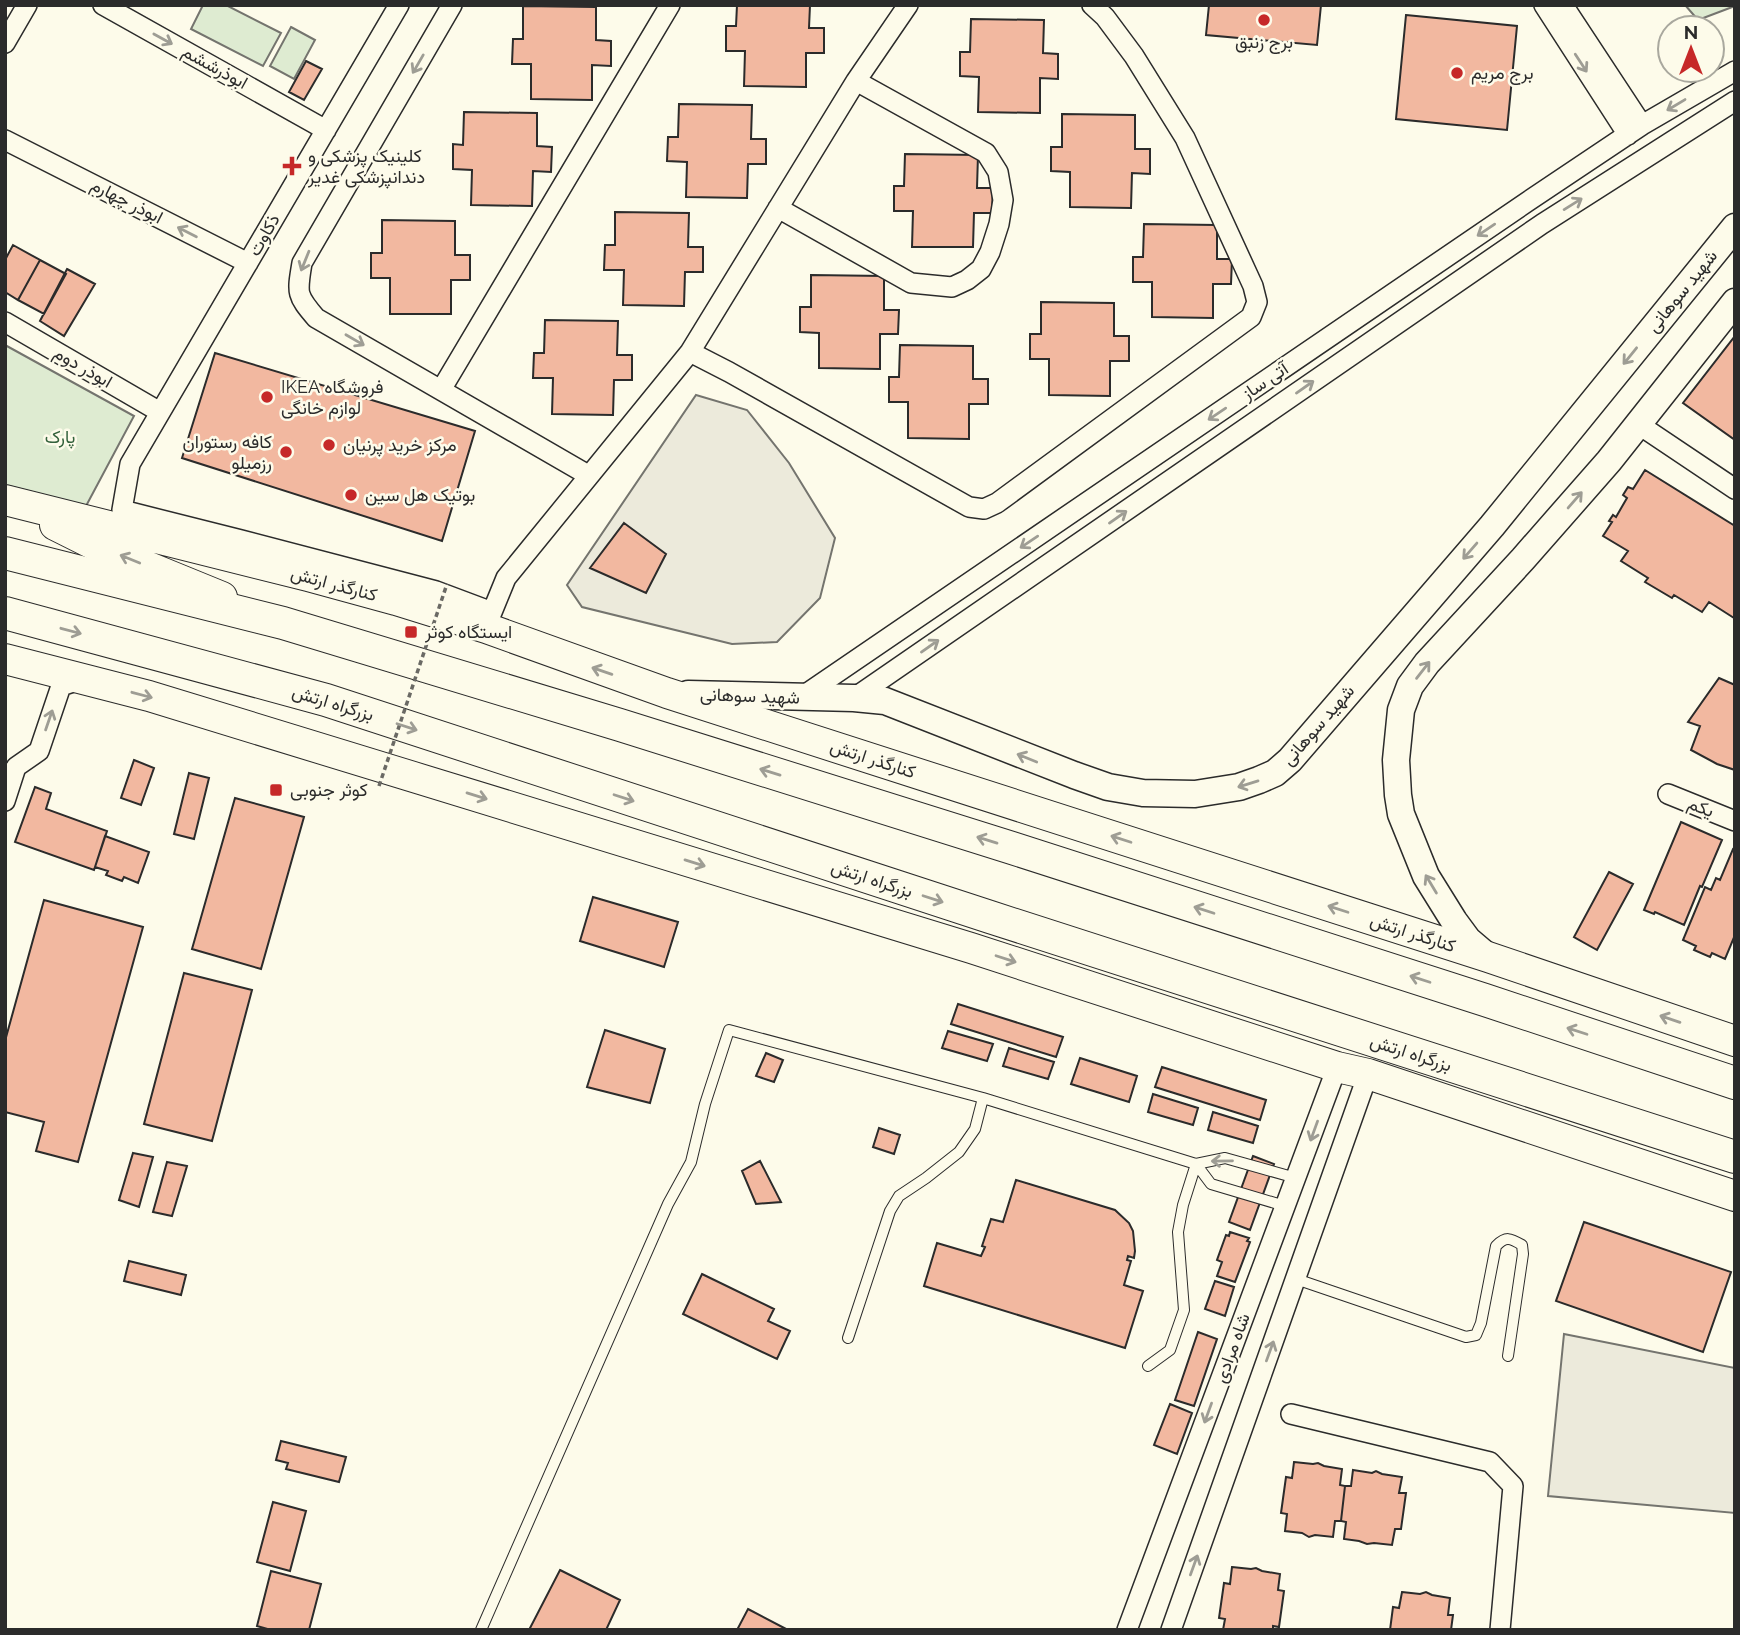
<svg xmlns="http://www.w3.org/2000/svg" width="1740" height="1635" font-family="Raleway,Vazirmatn,sans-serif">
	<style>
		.green { fill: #deebd1; stroke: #74746e; stroke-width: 2 }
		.parking { fill: #eceadb; stroke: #74746e; stroke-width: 2 }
		.building { fill: #f2b8a0; stroke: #2b2b2b; stroke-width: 2 }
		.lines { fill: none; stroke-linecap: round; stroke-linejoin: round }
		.service-casing { stroke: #2b2b2b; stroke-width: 12 }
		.minor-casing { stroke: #2b2b2b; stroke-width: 22 }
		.secondary-casing { stroke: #2b2b2b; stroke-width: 29 }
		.primary-casing { stroke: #2b2b2b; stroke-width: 32 }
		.trunk-casing { stroke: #2b2b2b; stroke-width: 34 }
		.service { stroke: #fdfbea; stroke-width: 10 }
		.minor { stroke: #fdfbea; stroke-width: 19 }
		.secondary { stroke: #fdfbea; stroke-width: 26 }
		.primary { stroke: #fdfbea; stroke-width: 30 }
		.trunk { stroke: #fdfbea; stroke-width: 32 }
		.path-bridge { stroke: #6a6964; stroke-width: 3.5; stroke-dasharray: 5 3.5; stroke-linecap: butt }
		.oneway { stroke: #9e9d94 }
		.poi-dot { fill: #c62828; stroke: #fdfbea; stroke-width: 2.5 }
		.labels { text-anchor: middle; stroke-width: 5; stroke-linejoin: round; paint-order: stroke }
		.poi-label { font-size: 18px; fill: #2b2b2b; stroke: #fdfbea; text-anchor: start }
		.street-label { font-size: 18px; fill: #2b2b2b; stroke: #fdfbea }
		.park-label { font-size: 18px; fill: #34623c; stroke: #fdfbea }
	</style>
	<rect width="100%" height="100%" fill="#fdfbea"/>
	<!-- green -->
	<path class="green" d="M203,5h23l55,28 -18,33 -72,-37z
		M1685,5h50v1l-37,14z
		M291,27l24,13 -21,39 -24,-13z
		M5,345l129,71 -48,90 -81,-21z"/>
	<!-- parking -->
	<path class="parking" d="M696,395l51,15 42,53 46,75 -15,60 -43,44 -45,2 -150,-37 -15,-22z
		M1564,1334l171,34v145l-187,-17z"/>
	<!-- building -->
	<path class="building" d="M737,5h73l-1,23h15v25h-18v34l-62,-1 1,-35h-19v-25h10z
		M1209,5h112l-4,40 -111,-10z
		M523,6l73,1v33l15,1v25l-19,-1v35l-61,-1v-35h-19l1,-25h10z
		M1406,15l111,11 -10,104 -111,-11z
		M971,19l73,1 -1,33 15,1v25l-18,-1v35l-62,-1 1,-35 -19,-1v-24h10z
		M306,61l16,8 -18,31 -15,-8z
		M679,104l73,1 -1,34h15v25h-18l-1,34 -61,-1 1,-35 -20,-1 1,-24h10z
		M464,112l73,1v33l15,1 -1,25 -18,-1 -1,35 -61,-1 1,-35 -19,-1v-25l10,1z
		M1062,114l73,1v34h15v25l-18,-1 -1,35 -61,-1v-35l-19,-1v-24h11z
		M905,154l73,1 -1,33h16l-1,25h-18l-1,34h-61l1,-36h-19v-25h10z
		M615,212l74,1 -1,34h15v25h-18l-1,34 -61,-1 1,-35h-20l1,-25h10z
		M382,220l73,1v34h15v25h-19v34h-61v-36h-19v-25h11z
		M1144,224l73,1v34h15l-1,25h-18v34l-61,-1v-35h-19v-25h10z
		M13,245l27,15 -22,40 -13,-8v-32z
		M40,260l26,14 -22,40 -26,-14z
		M67,269l28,15 -31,52 -24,-15z
		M811,275l73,1v34h15l-1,24h-18v35l-61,-1v-35l-19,-1v-25h11z
		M1041,302l73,1v33h15v25h-19v35l-61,-1v-36h-19v-25h11z
		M545,320l73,1 -1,34h15v25h-18l-1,35 -61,-1 1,-36h-20l1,-25h10z
		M1735,336v104l-52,-37z
		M900,345l73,1v33h15v25h-19v35l-61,-1v-36h-19v-25h10z
		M215,353l260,78 -33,110 -260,-83z
		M1645,470l90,56 -1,92 -25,-16 -7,10 -28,-17 -2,3 -27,-16 3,-4 -27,-17 7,-10 -25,-15 9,-14 -3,-1 4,-6 3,2 11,-19 -4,-3 5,-8 5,2z
		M624,523l42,31 -20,39 -56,-25z
		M1719,678l16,7v85l-18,-6 -26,-14 9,-24 -12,-4z
		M134,760l20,8 -13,37 -20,-7z
		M189,773l20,5 -15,61 -20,-5z
		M35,787l16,6 -5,16 61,22 -13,39 -79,-28z
		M235,798l69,19 -43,152 -69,-20z
		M1681,822l41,18 -20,47 -2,-1 -16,39 -29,-13 -1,2 -10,-4z
		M105,836l44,16 -11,31 -14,-6 -2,4 -16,-6 2,-4 -13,-4z
		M1733,849l2,1v85l-10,24 -13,-6 -2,4 -16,-7 2,-4 -13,-6 22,-53 6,3 5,-12 4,2z
		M1609,872l24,12 -36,66 -23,-13z
		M593,897l85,25 -14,45 -84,-26z
		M44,900l99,27 -65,235 -42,-11 8,-29 -39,-10v-71z
		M184,973l68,17 -40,151 -68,-17z
		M958,1004l105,33 -7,20 -105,-33z
		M605,1030l60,19 -15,54 -63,-16z
		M948,1031l45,13 -6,17 -45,-13z
		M1009,1048l45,14 -6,17 -45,-13z
		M766,1053l17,7 -9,22 -18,-6z
		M1080,1058l57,18 -8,26 -58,-18z
		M1162,1067l104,33 -6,20 -105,-33z
		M1153,1094l45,14 -5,17 -45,-13z
		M1213,1112l45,14 -5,17 -45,-13z
		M879,1128l21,7 -6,19 -21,-7z
		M133,1153l20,4 -14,50 -20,-7z
		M1253,1156l21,8 -24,66 -21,-8z
		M760,1161l21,41 -25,2 -14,-33z
		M167,1162l20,4 -15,50 -19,-4z
		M1016,1180l99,30 14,13 4,8 2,20 -1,7 -6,-2 -1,4 4,1 -7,24 19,6 -18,57 -201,-62 13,-43 44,13 4,-9 -3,-1 9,-27 12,3z
		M1584,1222l147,50 -28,80 -147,-51z
		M1230,1232l19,6 -2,3 3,1 -15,40 -18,-6 5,-14 -5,-2 9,-25 3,1z
		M129,1261l57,14 -5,20 -57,-14z
		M702,1274l72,35 -6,12 22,10 -13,28 -94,-45z
		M1215,1281l19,6 -9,29 -20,-7z
		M1198,1332l19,7 -23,67 -19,-6z
		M1170,1404l22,9 -15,41 -23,-9z
		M281,1441l65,16 -7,25 -53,-13 2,-6 -12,-3z
		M1294,1462l19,2 5,-1 6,3 18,3 -2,16 5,1 -4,35h-6l-2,16 -18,-2 -6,2 -7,-4 -17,-2 2,-17 -6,-1 5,-36 6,1z
		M1353,1470l19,3 4,-2 6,3 20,3 -3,16h7l-5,36h-6l-3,16 -18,-2 -7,1 -8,-3 -15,-2 2,-17 -5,-1 4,-35h6z
		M273,1502l33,9 -16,60 -33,-9z
		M1232,1567l19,2 5,-1 6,3 18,3 -2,16 6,1 -5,36 -6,-1v4h-50l2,-11 -6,-1 5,-35 6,1z
		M560,1570l60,30 -14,30h-77z
		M271,1571l50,13 -12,46h-38l-14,-4z
		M1402,1592l18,2 6,-2 6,3 18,3 -2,17h5l-2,15h-61l3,-23 6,1z
		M748,1609l40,21h-51z"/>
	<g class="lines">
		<defs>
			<path id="service" d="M1196,1164l15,20 74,22
				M1296,1279l170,58 10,-2 5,-12 15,-77c10,-10 14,-8 26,-1l1,9 -15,102
				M848,1338l42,-127 9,-15 27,-18 33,-26 16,-23 8,-31
				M1148,1366l22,-16 14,-40 -6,-78 5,-27 13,-41
				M481,1630l187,-426 23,-42 14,-58 24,-74 254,68 213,66 29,-6 71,20"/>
			<path id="minor" d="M103,5l223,125
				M399,5l-269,459 -8,46 119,30 195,51 56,21
				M452,5l-150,258c-5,30 -6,32 14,55l272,157
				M1544,5l84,130
				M1563,5l79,120
				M5,43l22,-38
				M5,140l243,123
				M778,208l133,75 41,4 15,-7 14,-11 9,-17 9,-28 4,-24 -5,-28 -12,-19 -130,-72
				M5,322l155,90
				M690,352l39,20 240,135 15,2 13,-6 254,-186 6,-15 -4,-16 -68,-148 -51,-82 -29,-39 -13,-12
				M441,390l229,-385
				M1638,424l97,65
				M488,622l18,-44 184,-226 166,-271 52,-76
				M800,698l727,-496 115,-77 93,-54
				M854,698l688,-474 193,-123
				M1668,794l67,27
				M5,801l11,-34 23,-16 22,-65 21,-7
				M1291,1414l199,48 23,24 -13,144
				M1127,1630l210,-563
				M1171,1630l197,-556"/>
			<path id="secondary" d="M688,694l166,4 31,3 189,74 34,12 35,6 52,1 44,-7 20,-7 16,-7 15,-13 202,-234 243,-299
				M1488,957l-20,-17 -14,-19 -28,-45 -25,-62 -3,-19 -2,-35 5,-50 9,-24 17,-23 96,-104 86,-98 126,-159"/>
			<path id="primary" d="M5,500l303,76 88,24 90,28 181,65 821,264 247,84
				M55,525l42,21 125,51
				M5,659l144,37 271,83 551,169 366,119 31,7 367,122"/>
			<path id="trunk" d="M5,553l278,70 337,102 392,123 473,152 250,83
				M5,613l321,87 664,217 745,240"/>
		</defs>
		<!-- service casing -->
		<use href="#service" class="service-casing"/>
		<!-- minor casing -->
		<use href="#minor" class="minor-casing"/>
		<!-- secondary casing -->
		<use href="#secondary" class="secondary-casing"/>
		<!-- primary casing -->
		<use href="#primary" class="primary-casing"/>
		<!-- trunk casing -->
		<use href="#trunk" class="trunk-casing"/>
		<!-- service -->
		<use href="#service" class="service"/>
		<!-- minor -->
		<use href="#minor" class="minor"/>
		<!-- secondary -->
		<use href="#secondary" class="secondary"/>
		<!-- primary -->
		<use href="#primary" class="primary"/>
		<!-- trunk -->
		<use href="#trunk" class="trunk"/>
		<!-- path-bridge -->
		<path class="path-bridge" d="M379,786l68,-202"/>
	</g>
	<!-- one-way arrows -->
	<defs><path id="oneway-shaft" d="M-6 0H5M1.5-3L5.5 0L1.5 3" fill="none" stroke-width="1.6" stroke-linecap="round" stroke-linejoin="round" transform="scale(1.75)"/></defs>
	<g class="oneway">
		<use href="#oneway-shaft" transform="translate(163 39) rotate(29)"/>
		<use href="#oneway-shaft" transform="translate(1581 63) rotate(57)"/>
		<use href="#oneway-shaft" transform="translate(418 64) rotate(120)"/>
		<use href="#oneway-shaft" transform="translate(1676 105) rotate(149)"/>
		<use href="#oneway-shaft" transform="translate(1573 204) rotate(-32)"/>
		<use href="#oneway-shaft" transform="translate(1486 230) rotate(146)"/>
		<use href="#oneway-shaft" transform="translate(187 232) rotate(-153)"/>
		<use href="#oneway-shaft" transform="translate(305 261) rotate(112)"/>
		<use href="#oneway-shaft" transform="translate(355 340) rotate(30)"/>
		<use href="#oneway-shaft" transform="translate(1630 356) rotate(129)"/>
		<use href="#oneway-shaft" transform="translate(1305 387) rotate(-35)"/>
		<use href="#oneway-shaft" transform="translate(1217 414) rotate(146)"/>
		<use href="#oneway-shaft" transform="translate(1575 500) rotate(-49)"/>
		<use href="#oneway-shaft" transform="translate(1118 517) rotate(-35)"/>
		<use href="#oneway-shaft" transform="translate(1029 542) rotate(146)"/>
		<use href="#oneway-shaft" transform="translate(1470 551) rotate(131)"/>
		<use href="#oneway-shaft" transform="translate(130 559) rotate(-158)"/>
		<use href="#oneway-shaft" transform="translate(71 631) rotate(15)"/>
		<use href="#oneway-shaft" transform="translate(930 646) rotate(-35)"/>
		<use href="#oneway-shaft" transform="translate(1423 670) rotate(-52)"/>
		<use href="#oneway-shaft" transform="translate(602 671) rotate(-161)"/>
		<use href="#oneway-shaft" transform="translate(142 695) rotate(15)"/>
		<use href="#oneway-shaft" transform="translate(49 720) rotate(-71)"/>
		<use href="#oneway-shaft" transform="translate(407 727) rotate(18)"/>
		<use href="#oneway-shaft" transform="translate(1027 758) rotate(-158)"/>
		<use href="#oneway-shaft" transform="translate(770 772) rotate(-163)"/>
		<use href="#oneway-shaft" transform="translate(1248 784) rotate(163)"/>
		<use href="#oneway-shaft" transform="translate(477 796) rotate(17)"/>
		<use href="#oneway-shaft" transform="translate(624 798) rotate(18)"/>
		<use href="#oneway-shaft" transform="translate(1121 839) rotate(-162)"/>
		<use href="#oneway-shaft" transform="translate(987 840) rotate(-163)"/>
		<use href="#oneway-shaft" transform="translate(695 863) rotate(17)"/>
		<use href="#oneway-shaft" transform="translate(1431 884) rotate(-121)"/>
		<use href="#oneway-shaft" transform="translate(933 899) rotate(18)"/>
		<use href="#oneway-shaft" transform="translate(1338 909) rotate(-162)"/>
		<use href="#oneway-shaft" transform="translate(1204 910) rotate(-162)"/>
		<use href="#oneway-shaft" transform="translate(1006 959) rotate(18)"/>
		<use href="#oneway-shaft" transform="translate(1420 979) rotate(-162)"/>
		<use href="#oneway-shaft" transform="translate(1670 1019) rotate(-161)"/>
		<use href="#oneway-shaft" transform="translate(1577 1031) rotate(-162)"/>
		<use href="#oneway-shaft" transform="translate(1314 1131) rotate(110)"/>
		<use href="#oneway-shaft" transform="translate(1222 1161) rotate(179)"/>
		<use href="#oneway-shaft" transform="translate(1270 1351) rotate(-70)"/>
		<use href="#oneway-shaft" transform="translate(1208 1413) rotate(110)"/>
		<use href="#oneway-shaft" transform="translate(1194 1565) rotate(-70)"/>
	</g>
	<!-- markers -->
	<g class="poi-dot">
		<circle cx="1264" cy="20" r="7"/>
		<circle cx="1457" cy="73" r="7"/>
		<path d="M288.5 155.5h7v7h7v7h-7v7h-7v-7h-7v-7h7z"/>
		<circle cx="267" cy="397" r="7"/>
		<circle cx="329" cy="445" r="7"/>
		<circle cx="286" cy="452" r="7"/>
		<circle cx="351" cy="495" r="7"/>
		<rect x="404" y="625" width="14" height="14" rx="3.5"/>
		<rect x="269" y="783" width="14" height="14" rx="3.5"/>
	</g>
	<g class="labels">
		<!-- poi labels -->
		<g class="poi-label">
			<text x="1264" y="48" text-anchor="middle">برج زنبق</text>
			<text x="1471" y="79">برج مریم</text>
			<text x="308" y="162">کلینیک پزشکی و<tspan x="308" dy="21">دندانپزشکی غدیر</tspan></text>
			<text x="281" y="393">IKEA فروشگاه<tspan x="281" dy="21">لوازم خانگی</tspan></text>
			<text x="272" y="448" text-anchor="end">کافه رستوران<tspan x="272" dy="21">رزمیلو</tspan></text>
			<text x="343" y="451">مرکز خرید پرنیان</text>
			<text x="365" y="501">بوتیک هل سین</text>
			<text x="425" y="638">ایستگاه کوثر</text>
			<text x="290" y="796">کوثر جنوبی</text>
		</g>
		<!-- street labels -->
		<g class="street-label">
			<text transform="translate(215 67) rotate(29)" y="6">ابوذرششم</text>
			<text transform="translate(127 201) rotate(27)" y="6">ابوذر چهارم</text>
			<text transform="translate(264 235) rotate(-60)" y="6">ذکاوت</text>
			<text transform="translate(1682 291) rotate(-51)" y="6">شهید سوهانی</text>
			<text transform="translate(83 367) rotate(30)" y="6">ابوذر دوم</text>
			<text transform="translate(1265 381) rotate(-34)" y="6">آتی ساز</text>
			<text transform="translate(334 584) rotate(15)" y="6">کنارگذر ارتش</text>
			<text transform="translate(750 696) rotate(2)" y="6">شهید سوهانی</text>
			<text transform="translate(333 703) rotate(17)" y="6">بزرگراه ارتش</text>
			<text transform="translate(1318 725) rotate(-49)" y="6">شهید سوهانی</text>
			<text transform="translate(873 759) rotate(18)" y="6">کنارگذر ارتش</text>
			<text transform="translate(1701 807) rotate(22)" y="6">یکم</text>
			<text transform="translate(872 879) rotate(18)" y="6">بزرگراه ارتش</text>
			<text transform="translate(1413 933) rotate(18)" y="6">کنارگذر ارتش</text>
			<text transform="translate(1411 1053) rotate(18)" y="6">بزرگراه ارتش</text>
			<text transform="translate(1232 1348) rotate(-70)" y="6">شاه مرادی</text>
		</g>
		<!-- park labels -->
		<g class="park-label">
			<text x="60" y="443">پارک</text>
		</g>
	</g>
	<!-- border -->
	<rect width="1740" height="1635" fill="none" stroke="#2b2b2b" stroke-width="14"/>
	<!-- north arrow -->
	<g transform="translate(1691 49)"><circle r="33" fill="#fdfbea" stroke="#a9a89e" stroke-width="2"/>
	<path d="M0-5L12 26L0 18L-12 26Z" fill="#c62828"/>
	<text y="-10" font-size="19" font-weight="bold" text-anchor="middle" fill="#2b2b2b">N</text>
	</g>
</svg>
